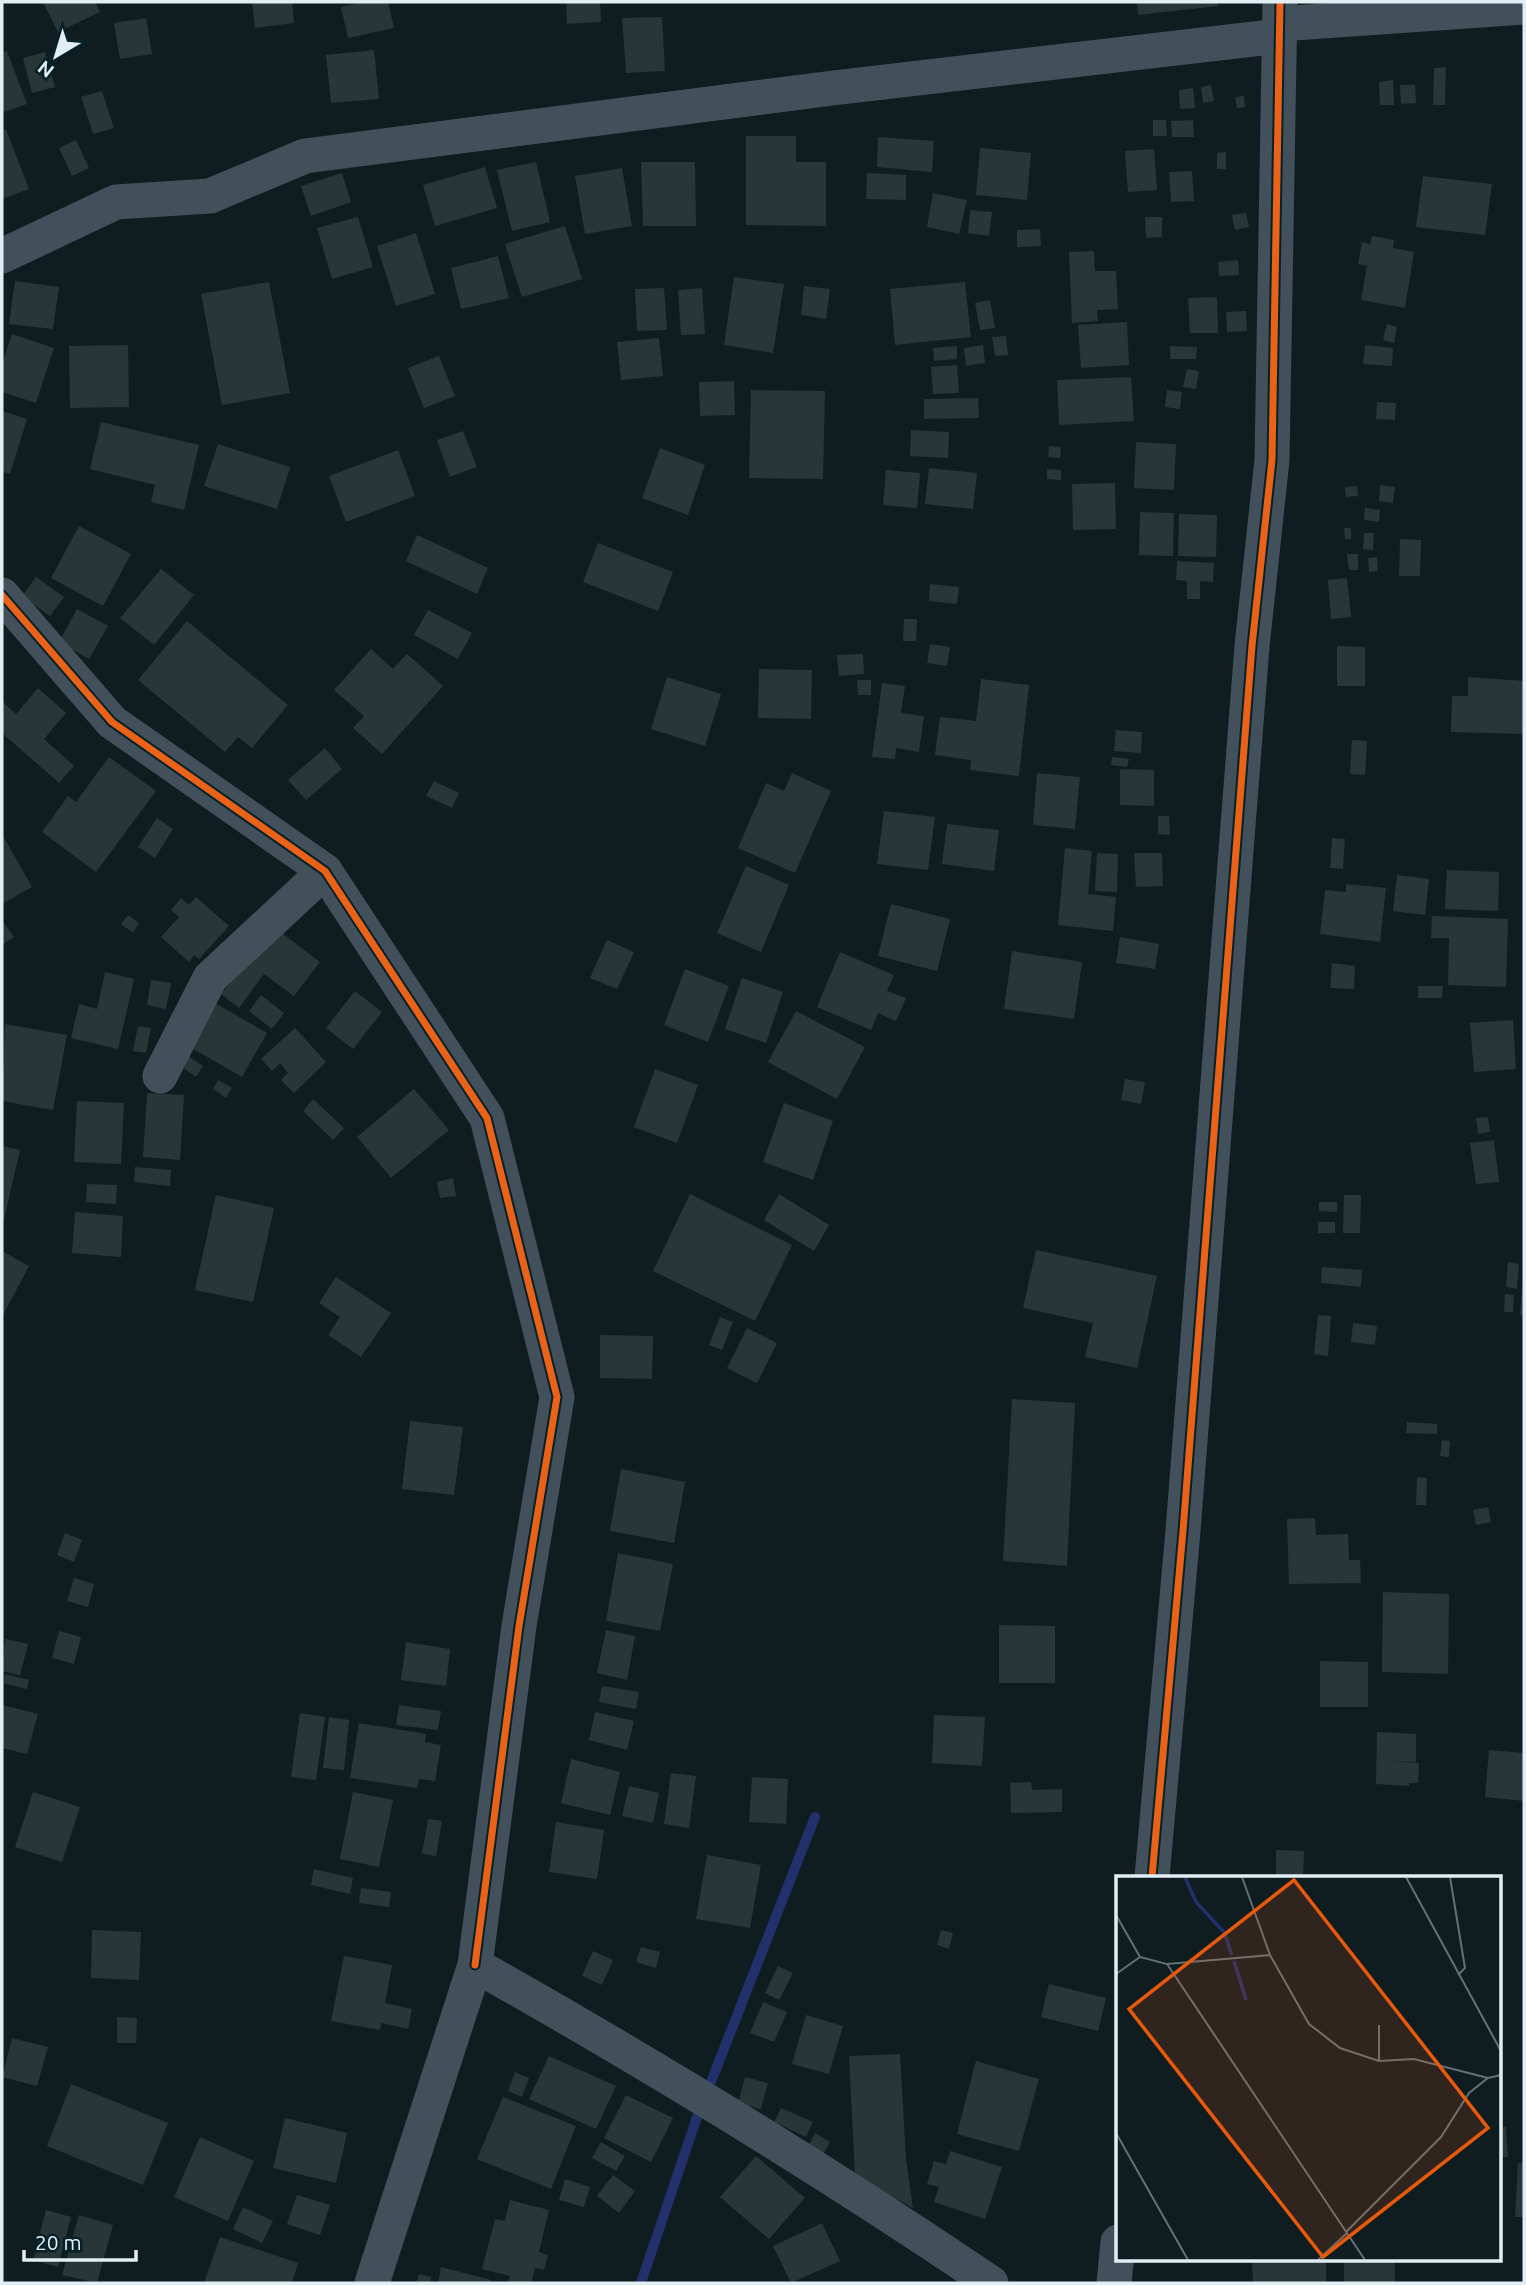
<svg xmlns="http://www.w3.org/2000/svg" width="1526" height="2285" font-family="Ubuntu,sans-serif">
	<style>
		.lines { fill: none; stroke-linecap: round; stroke-linejoin: round }
		.stream { stroke: #22306b; stroke-width: 10 }
		.building { fill: #283638 }
		.street { stroke: #42505b; stroke-width: 35 }
		.cycleway-casing { stroke: #072129; stroke-width: 11 }
		.cycleway { stroke: #ea6118; stroke-width: 7 }
		.inset-river { fill: none; stroke: #22306b; stroke-width: 3.5 }
		.inset-road { fill: none; stroke: #637176; stroke-width: 2 }
		.view { fill: #e8590c; fill-opacity: 0.15; stroke: #e8590c; stroke-width: 3.5 }
		.inset-edge { fill: none; stroke: #e1eff5; stroke-width: 3.5 }
	</style>
	<rect width="100%" height="100%" fill="#0f1d21"/>
	<g class="lines">
		<!-- stream -->
		<path class="stream" d="M641,2283l55,-163 119,-303"/>
	</g>
	<!-- building -->
	<path class="building" d="M43,2h52l5,10 -42,20z
		M252,2h40l2,21 -39,5z
		M363,2h25l6,26 -46,10 -7,-31z
		M566,2h34l1,20 -34,2z
		M1137,2h80l1,4 -80,9z
		M662,17l3,54 -39,2 -4,-55z
		M146,18l6,36 -32,5 -6,-36z
		M374,50l5,49 -48,4 -5,-48z
		M7,51l20,53 -25,9v-61z
		M45,52l10,35 -23,6 -9,-35z
		M1446,67l-1,38h-12l1,-37z
		M1393,80l1,25h-14l-1,-23z
		M1211,85l3,16 -11,2 -2,-16z
		M1400,85h15l1,18 -15,1z
		M1193,88l2,20 -15,1 -1,-19z
		M102,91l12,37 -21,6 -12,-37z
		M1244,96l1,11 -8,1 -2,-11z
		M1153,120h13l1,16h-14z
		M1193,120l1,17h-22l-1,-16z
		M6,129l23,60 -27,10v-69z
		M746,136h50v26h30v64l-80,-1z
		M878,137l56,4 -2,31 -55,-5z
		M76,140l13,28 -17,8 -13,-28z
		M980,148l51,5 -4,47 -51,-5z
		M1154,149l3,41 -29,2 -3,-41z
		M1226,152v17h-9v-16z
		M536,162l14,60 -38,9 -15,-61z
		M641,162h54l1,64h-53z
		M485,167l12,41 -62,18 -12,-41z
		M622,168l10,58 -47,8 -10,-58z
		M1192,171l2,30 -23,1 -2,-30z
		M342,173l9,29 -40,14 -10,-30z
		M867,173l39,2v25l-40,-1z
		M1423,176l69,8 -7,51 -69,-8z
		M933,193l34,7 -8,34 -32,-7z
		M970,210l22,2 -3,24 -21,-3z
		M1246,213l3,14 -14,3 -3,-15z
		M358,217l15,50 -41,12 -15,-51z
		M1145,217h17v20l-16,1z
		M565,226l17,53 -60,18 -17,-53z
		M1040,229l1,17 -24,1v-17z
		M416,233l19,61 -39,12 -19,-60z
		M1372,236l22,4 -1,8 21,4 -9,56 -44,-8 6,-34 -9,-2 4,-22 8,2z
		M1094,251l1,20h21l2,38 -21,1 1,11 -26,2 -3,-71z
		M498,256l11,42 -48,11 -10,-41z
		M1238,260l1,15 -20,1 -1,-14z
		M734,277l50,7 -11,69 -49,-8z
		M15,281l44,6 -6,42 -44,-5z
		M269,282l21,111 -68,12 -21,-111z
		M965,282l6,55 -76,8 -5,-56z
		M804,286l26,3 -4,30 -25,-4z
		M664,288l3,42 -30,1 -2,-42z
		M702,288l3,46 -24,1 -3,-45z
		M1217,297l1,36h-28l-2,-35z
		M990,300l5,28 -15,2 -5,-27z
		M1246,311l1,20 -20,1 -1,-20z
		M1127,322l2,43 -48,3 -3,-43z
		M1387,324l10,3 -3,16 -11,-3z
		M12,334l42,14 -18,55 -34,-11v-28z
		M1006,336l2,19 -13,1 -3,-19z
		M659,338l4,38 -42,4 -4,-38z
		M128,345l1,62 -59,1 -1,-62z
		M983,345l2,18 -19,3 -2,-18z
		M1365,345l28,3 -1,18 -29,-2z
		M957,346v13l-23,2 -1,-13z
		M1170,346l27,1 -1,12h-26z
		M439,356l16,40 -31,12 -16,-40z
		M957,365l2,28 -26,1 -2,-27z
		M1187,369l12,2 -3,18 -13,-2z
		M1131,377l3,44 -75,4 -2,-45z
		M734,381l1,34 -35,1 -1,-34z
		M751,390l74,1 -2,88 -74,-1z
		M1167,390l15,2 -2,17 -15,-2z
		M978,398l1,20 -55,1v-20z
		M1377,402l19,1 -1,17 -19,-1z
		M2,411l25,8 -17,55 -8,-3z
		M101,422l98,23 -15,65 -33,-8 4,-17 -65,-16z
		M911,430l38,2 -1,26 -38,-2z
		M463,431l14,36 -27,10 -13,-37z
		M1136,442l40,2 -2,46 -40,-2z
		M218,444l72,23 -13,42 -73,-23z
		M1049,446l12,1 -1,11 -12,-1z
		M660,448l45,17 -17,50 -46,-17z
		M398,450l17,46 -69,26 -17,-46z
		M929,468l48,5 -4,36 -48,-5z
		M1047,469l14,1v10l-14,-1z
		M886,470l34,3 -3,35 -34,-3z
		M1115,483l1,46 -43,1 -1,-46z
		M1380,485l15,2 -2,16 -14,-2z
		M1357,486l1,10 -12,1 -1,-10z
		M1365,508l15,2 -1,12 -15,-2z
		M1140,512l34,1 -1,43 -34,-1z
		M1179,514l38,1 -1,42 -38,-1z
		M79,526l52,28 -28,52 -52,-28z
		M1344,528h7v11h-6z
		M1364,533h10l-1,17 -10,-1z
		M417,535l71,33 -11,26 -71,-33z
		M1400,539l21,1 -1,36h-21z
		M598,543l75,29 -15,39 -75,-29z
		M1347,554h11v16h-9z
		M1377,557l1,14 -9,1 -1,-14z
		M1177,561l37,2 -1,19 -13,-1v18h-13v-18l-11,-1z
		M161,569l33,26 -40,50 -34,-27z
		M36,577l28,20 -14,19 -28,-20z
		M1347,578l4,39 -20,2 -3,-39z
		M930,584l29,3 -2,17 -28,-3z
		M77,609l31,17 -19,33 -30,-17z
		M428,610l44,23 -14,26 -44,-24z
		M904,619h13l-1,22h-13z
		M187,621l101,84 -36,43 -14,-11 -13,15 -87,-72z
		M930,644l20,3 -3,19 -20,-3z
		M1337,646l28,1v39h-28z
		M371,649l22,20 14,-15 36,32 -61,68 -29,-26 11,-12 -30,-26z
		M863,654l1,20 -25,2 -2,-21z
		M759,669l53,1 -1,49 -53,-1z
		M667,677l54,17 -16,52 -54,-17z
		M1468,677l56,4 -1,53 -72,-2 1,-36h16z
		M981,679l48,6 -10,91 -49,-6 1,-10 -36,-5 5,-38 36,4z
		M857,680h14v15h-13z
		M882,683l23,3 -4,27 23,3 -5,36 -23,-4 -1,11 -23,-2z
		M38,688l28,25 -22,26 30,27 -15,17 -57,-50v-32l14,13z
		M1116,730l26,2 -1,21 -27,-2z
		M1352,740l15,1 -2,34 -15,-1z
		M325,748l17,21 -36,31 -18,-20z
		M109,757l47,34 -60,81 -54,-40 26,-36 8,6z
		M1112,757l17,2 -2,8 -16,-2z
		M1120,769l34,1v36l-34,-1z
		M792,773l39,18 -36,82 -57,-25 28,-65 18,8z
		M1037,773l43,4 -5,52 -42,-4z
		M434,781l25,12 -7,15 -26,-12z
		M884,811l51,6 -7,53 -51,-6z
		M1158,816h11l1,19 -12,-1z
		M157,818l16,11 -18,29 -17,-11z
		M947,824l52,6 -5,41 -52,-7z
		M2,834l30,53 -30,17z
		M1332,838l13,1 -2,30 -13,-1z
		M1065,848l27,3 -4,43 28,3 -3,34 -55,-6z
		M1097,853l21,1 -1,38 -22,-1z
		M1134,853h28l1,33 -27,1z
		M746,866l43,19 -28,67 -44,-19z
		M1447,870l52,2 -1,39 -53,-2z
		M1397,875l32,4 -4,36 -32,-4z
		M1346,884l40,4 -6,54 -60,-8 5,-44 21,2z
		M196,897l33,29 -30,33 -5,-4 -5,7 -28,-25 18,-20 -8,-7 10,-12 8,7z
		M891,904l59,15 -13,52 -59,-15z
		M128,915l11,8 -6,10 -12,-9z
		M1432,916l76,3 -2,68 -58,-2 1,-47h-18z
		M2,920l12,17 -12,8z
		M274,927l46,35 -26,34 -30,-22 -25,34 -18,-14z
		M1120,937l39,7 -4,25 -39,-6z
		M607,940l27,12 -17,37 -27,-11z
		M1012,951l70,11 -8,57 -70,-10z
		M840,952l54,23 -7,16 19,7 -10,23 -18,-8 -7,17 -54,-23z
		M1332,963l23,3 -1,23 -24,-1z
		M685,969l44,17 -21,56 -44,-17z
		M105,972l29,7 -16,70 -47,-11 8,-34 18,5z
		M742,978l41,14 -17,51 -41,-14z
		M151,980l20,3 -5,26 -19,-4z
		M1418,986h25l-1,12h-24z
		M355,991l27,21 -29,37 -27,-21z
		M261,995l23,18 -12,16 -23,-18z
		M208,999l59,34 -25,44 -59,-34z
		M796,1011l69,36 -28,52 -69,-37z
		M1513,1020l3,49 -42,3 -4,-49z
		M5,1024l62,11 -14,75 -51,-9z
		M138,1026l13,2 -5,25 -13,-2z
		M295,1028l31,34 -32,31 -13,-13 7,-7 -8,-10 -8,8 -11,-12z
		M188,1056l15,10 -7,11 -14,-10z
		M655,1069l43,16 -21,58 -43,-16z
		M1125,1079l20,3 -4,22 -20,-4z
		M218,1080l14,8 -6,10 -13,-9z
		M414,1089l35,41 -58,48 -34,-41z
		M147,1093l37,2 -4,65 -37,-3z
		M313,1099l31,29 -11,12 -30,-29z
		M77,1101l47,2 -3,61 -47,-2z
		M784,1103l49,18 -20,59 -50,-18z
		M1488,1117l2,15 -12,2 -2,-16z
		M1494,1140l5,42 -23,2 -6,-41z
		M2,1146l18,4 -17,74h-1z
		M135,1167l36,3 -1,16 -36,-4z
		M453,1178l3,18 -16,2 -3,-16z
		M87,1184l30,1 -1,19 -30,-2z
		M690,1194l102,51 -37,76 -102,-50z
		M779,1194l50,31 -15,26 -50,-31z
		M216,1195l58,13 -21,94 -58,-12z
		M1344,1195h17l-1,38h-17z
		M1319,1202h18v10l-18,-1z
		M75,1212l48,4 -2,41 -49,-4z
		M1318,1222h17v11h-17z
		M1036,1250l121,26 -20,92 -52,-11 8,-34 -70,-15z
		M2,1251l27,15 -27,51z
		M1508,1262l11,2 -2,25 -11,-2z
		M1322,1267l40,3 -1,17 -40,-4z
		M336,1277l55,36 -30,44 -33,-22 12,-18 -21,-14z
		M1522,1287h2v29l-4,-1z
		M1505,1294l9,1 -1,17h-9z
		M1318,1315l13,1 -3,40 -14,-2z
		M720,1317l13,5 -11,28 -13,-5z
		M1353,1323l24,3 -2,19 -24,-3z
		M747,1328l30,15 -20,40 -30,-15z
		M600,1335l53,1 -1,43 -52,-1z
		M1012,1399l63,4 -8,163 -64,-5z
		M410,1421l53,6 -9,68 -52,-6z
		M1407,1422l30,2v10l-31,-1z
		M1442,1440l8,1 -1,16 -9,-1z
		M621,1469l64,13 -11,61 -64,-12z
		M1417,1477l10,1 -1,27h-10z
		M1488,1507l3,15 -15,3 -3,-15z
		M1315,1518l1,17 32,-1 1,26h11l1,23 -72,1 -2,-65z
		M65,1533l17,7 -8,22 -17,-7z
		M618,1553l55,11 -13,67 -54,-10z
		M74,1578l20,6 -6,23 -21,-6z
		M1383,1592l66,2 -1,80 -66,-2z
		M999,1625l56,1v57h-56z
		M606,1630l29,6 -8,44 -30,-7z
		M59,1631l22,6 -7,27 -22,-6z
		M5,1639l23,5 -8,31 -18,-4z
		M406,1642l44,7 -4,37 -45,-6z
		M1320,1661l48,1v45h-48z
		M5,1674l24,6 -2,9 -24,-6z
		M602,1686l37,6 -3,17 -37,-7z
		M2,1705l36,9 -11,40 -25,-6z
		M399,1705l42,6 -3,19 -42,-5z
		M595,1712l39,9 -7,29 -38,-10z
		M300,1713l25,4 -9,63 -25,-3z
		M934,1715l51,2 -3,49 -50,-3z
		M329,1717l20,3 -5,50 -21,-2z
		M359,1723l67,11 -1,8 16,3 -6,36 -16,-2 -2,9 -67,-10z
		M1377,1732l39,2v28l-29,-1 32,2 -1,20h-9v3l-33,-2z
		M1489,1750l35,3v48l-39,-4z
		M571,1759l49,13 -10,43 -49,-12z
		M671,1773l25,3 -7,52 -25,-4z
		M752,1777l36,2 -2,45 -37,-2z
		M1031,1782l1,8 30,-1v23l-51,1 -1,-30z
		M629,1786l30,7 -6,30 -31,-7z
		M33,1792l47,15 -18,55 -47,-15z
		M353,1792l40,8 -14,67 -39,-8z
		M428,1819l14,2 -6,35 -14,-2z
		M556,1822l48,8 -7,49 -48,-7z
		M1276,1850l28,1 -1,25 -27,-1z
		M707,1855l54,10 -11,63 -54,-9z
		M314,1869l39,9 -3,16 -39,-9z
		M361,1888l30,4 -2,15 -30,-4z
		M92,1930l49,2 -2,48 -48,-2z
		M941,1930l12,3 -4,16 -12,-4z
		M641,1947l19,5 -4,16 -20,-6z
		M593,1951l20,9 -11,25 -20,-9z
		M344,1956l48,9 -7,38 27,6 -4,20 -27,-6 -1,7 -49,-9z
		M778,1966l15,7 -14,27 -14,-7z
		M1049,1984l57,14 -8,33 -57,-14z
		M763,2002l24,10 -13,30 -24,-9z
		M806,2015l37,11 -14,48 -37,-10z
		M117,2017l20,1 -1,25h-19z
		M12,2038l36,9 -11,39 -35,-9z
		M900,2054l6,105 7,49 -58,-32 -6,-120z
		M549,2056l67,30 -20,43 -67,-30z
		M976,2061l63,18 -20,72 -62,-17z
		M515,2072l14,6 -7,19 -14,-6z
		M745,2077l23,6 -7,26 -23,-6z
		M71,2084l97,39 -25,62 -96,-39z
		M626,2095l47,23 -22,44 -47,-24z
		M503,2097l73,29 -25,63 -74,-30z
		M781,2108l32,14 -7,15 -32,-15z
		M285,2118l62,15 -11,50 -63,-15z
		M1500,2127h6l2,30h-8z
		M815,2133l15,9 -8,15 -15,-9z
		M200,2137l54,24 -26,60 -54,-24z
		M601,2142l24,14 -9,15 -24,-13z
		M950,2151l52,16 -17,52 -51,-17 5,-15 -12,-3 7,-23 12,3z
		M756,2156l49,42 -36,41 -49,-42z
		M1518,2163h6v54h-9z
		M613,2175l22,16 -16,22 -22,-17z
		M565,2179l25,8 -6,20 -25,-7z
		M297,2195l33,10 -10,30 -33,-11z
		M510,2200l39,10 -10,42 9,3 -4,15 -9,-2 -4,15h-23l2,-7 -28,-7 13,-50 10,2z
		M243,2207l30,14 -11,22 -29,-14z
		M46,2210l25,7 -13,50 -25,-7z
		M79,2215l34,10 -16,58 -35,-8z
		M822,2223l18,38 -49,22 -18,-37z
		M220,2237l78,26 -6,20h-88z
		M1252,2259h74v24h-73z
		M1344,2259h51v24h-51z
		M441,2267l50,13 -1,3h-52z
		M419,2274l12,3 -1,6h-14z"/>
	<g class="lines">
		<!-- street -->
		<path class="street" d="M1279,24l245,-17
			M2,256l114,-54 94,-6 95,-40 528,-68 446,-52
			M2,595l110,127 213,149 162,247 70,279 -38,229 -44,339
			M160,1076l50,-98 115,-107
			M1152,1877l31,-346 69,-885 20,-186 8,-458
			M372,2283l103,-318c176,99 349,205 516,318
			M1114,2283l4,-41"/>
		<defs>
			<path id="cycleway" d="M2,595l110,127 213,149 162,247 70,279 -38,229 -44,339
				M1152,1877l31,-346 69,-885 20,-186 8,-458"/>
		</defs>
		<!-- cycleway casing -->
		<use href="#cycleway" class="cycleway-casing"/>
		<!-- cycleway -->
		<use href="#cycleway" class="cycleway"/>
	</g>
	<!-- overview -->
	<g transform="translate(1116 1876)">
		<rect width="385" height="385" fill="#0f1d21"/>
		<path class="inset-river" d="M69,1l11,25 28,30 8,23M118,85l12,39"/>
		<path class="inset-road" d="M290,1l95,174M334,1l15,91 -7,7M0,39l24,42 27,7 198,296M154,79l39,69 31,24 39,13 35,-2 74,19M51,88l103,-9 -28,-78M0,98l24,-17M263,185v-36M0,257l72,127M230,356l95,-95 28,-44 19,-15 13,-3M202,384l29,-27"/>
		<path class="view" d="M178,4l194,248 -165,129 -194,-248z"/>
		<rect width="385" height="385" class="inset-edge"/>
	</g>
	<!-- border -->
	<rect width="1526" height="2285" fill="none" stroke="#e1eff5" stroke-width="7"/>
	<!-- north arrow -->
	<g transform="translate(56 56) rotate(218)" stroke="#072129" stroke-width="5" paint-order="stroke">
	<path d="M0-5L12 26L0 18L-12 26Z" fill="#e1eff5"/>
	<text y="-10" font-size="19" font-weight="bold" text-anchor="middle" fill="#e1eff5">N</text>
	</g>
	<!-- scale -->
	<path d="M24 2250v10h112v-10" fill="none" stroke="#e1eff5" stroke-width="3.5"/>
	<text x="35" y="2250" font-size="21" fill="#e1eff5" stroke="#072129" stroke-width="5" paint-order="stroke">20 m</text>
</svg>
